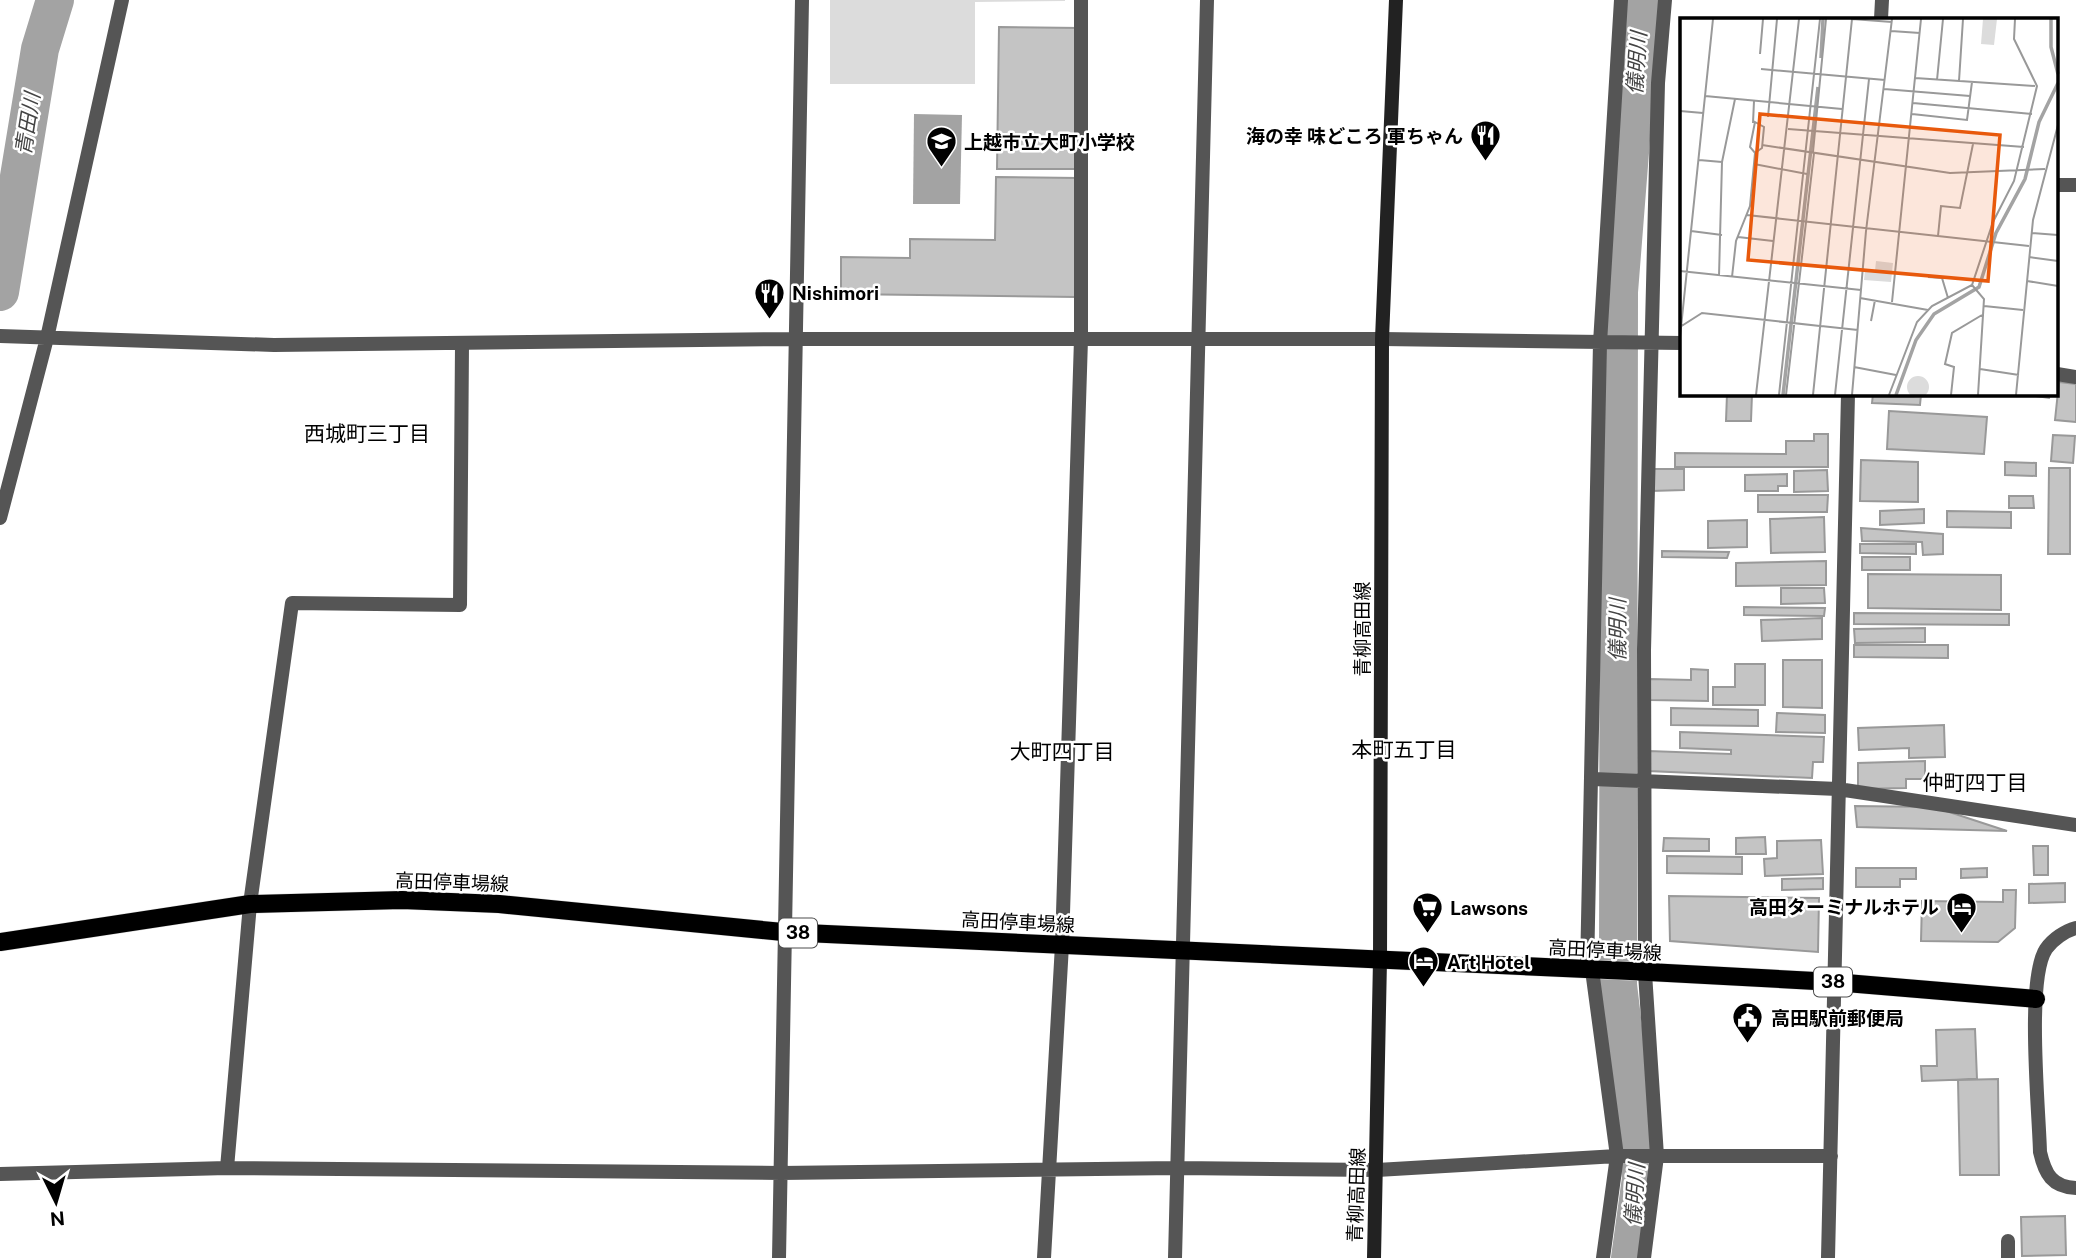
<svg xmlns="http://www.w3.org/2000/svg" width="2076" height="1258" font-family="'Public Sans','Noto Sans JP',sans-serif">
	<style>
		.green { fill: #dcdcdc }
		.water { fill: #a3a3a3 }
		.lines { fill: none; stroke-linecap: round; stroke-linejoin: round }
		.river { stroke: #a3a3a3; stroke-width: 38 }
		.building { fill: #c4c4c4; stroke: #999; stroke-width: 2 }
		.primary-casing { stroke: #dbdbdb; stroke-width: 19 }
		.street { stroke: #555; stroke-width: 14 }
		.secondary { stroke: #222; stroke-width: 14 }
		.primary { stroke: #000; stroke-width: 18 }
		.labels { text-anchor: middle; stroke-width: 5; stroke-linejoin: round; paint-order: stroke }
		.shield { fill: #fff; stroke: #4c4c4c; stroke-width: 2 }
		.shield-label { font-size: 18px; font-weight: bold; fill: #000 }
		.poi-label { font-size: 19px; font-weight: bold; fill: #000; stroke: #fff; text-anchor: start }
		.street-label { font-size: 19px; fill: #000; stroke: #fff }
		.water-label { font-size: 21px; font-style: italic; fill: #444; stroke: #fff }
		.neighbourhood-label { font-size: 21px; fill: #000; stroke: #fff }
		.inset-river { fill: none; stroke: #a3a3a3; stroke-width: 3.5 }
		.inset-road { fill: none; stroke: #999; stroke-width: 2 }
		.view { fill: #e8590c; fill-opacity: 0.15; stroke: #e8590c; stroke-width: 3.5 }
		.inset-edge { fill: none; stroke: #000; stroke-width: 3.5 }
	</style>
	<rect width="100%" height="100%" fill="#fff"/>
	<!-- green -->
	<path class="green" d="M830,0h235v1l-90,1v82h-145z"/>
	<!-- water -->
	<path class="water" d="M914,114l48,1 -2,89h-47z"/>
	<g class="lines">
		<!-- river -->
		<path class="river" d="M0,292l40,-243 15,-49
			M1630,1258l11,-80 -23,-193 1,-693 23,-292"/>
	</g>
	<!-- building -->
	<path class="building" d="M999,27l81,1 -2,141h-81z
		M996,177l82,1 -2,119 -235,-3v-37l69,1v-19l85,1z
		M2059,382l17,2v38l-21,-2z
		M1727,394h25l-1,27h-25z
		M1873,394h48l-1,11 -48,-2z
		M2021,394h29l-1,4z
		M1889,411l98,6 -3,37 -97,-5z
		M1814,434h14v33h-153v-14l111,1v-13h28z
		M2053,435l22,1 -2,27 -22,-2z
		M1861,460l57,2v40l-58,-1z
		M2005,462l31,1v13l-31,-1z
		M2049,468h21v86h-22z
		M1651,469h33v21l-33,1z
		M1827,470l1,21 -34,1v-21z
		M1787,474v12h-9v5h-33v-16z
		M1758,495h70l-1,17h-69z
		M2009,496h24l1,12h-25z
		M1924,509v14l-44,2v-14z
		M1947,511l64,1v16l-64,-1z
		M1824,517l1,35 -54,1 -1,-34z
		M1747,520v27l-39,1v-27z
		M1861,528l82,6v20l-20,1 -1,-13 -60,-1z
		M1860,544h56v10l-56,-1z
		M1662,551l67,1 -2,6 -65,-1z
		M1862,557h48v13h-48z
		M1826,561v24l-90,1v-23z
		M1868,574l133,1v35l-133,-2z
		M1781,588h43l1,15 -44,1z
		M1744,607l81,1 -1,8 -80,-1z
		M1854,613l155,1v11l-155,-1z
		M1822,618v21l-60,2 -1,-21z
		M1925,628v14l-70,1 -1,-14z
		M1854,645h94v13l-94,-1z
		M1783,660h39v48l-39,-1z
		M1735,664h30v41h-52v-18h22z
		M1691,669l17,1v31l-58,-1v-21l41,1z
		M1671,708l87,2v16l-87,-1z
		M1777,713l48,2v18l-49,-1z
		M1944,725l1,32 -36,1v-10l-50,2 -1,-22z
		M1680,732l144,5 -1,25h-10l-1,16 -164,-7 1,-20 82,3v-4l-51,-2z
		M1925,761v18h-19v9l-48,1v-26z
		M1855,806l79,1 73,24 -150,-4z
		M1765,837l1,17h-30v-16z
		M1664,838l45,1v12h-46z
		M1821,840l2,34 -58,2 -1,-17 13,-1v-17z
		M2033,846h15v29h-14z
		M1667,856l75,1v17l-75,-1z
		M1856,868h60v11h-16v8h-44z
		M1987,868v9l-26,1v-9z
		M1823,878v11l-41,1v-11z
		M2065,883v19l-36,1v-19z
		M2003,890h13l-1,38 -17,14 -77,-1 1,-40 81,1z
		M1669,896l150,2 -1,54 -148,-11z
		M1975,1029l2,50 -55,2 -1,-15h16l-1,-36z
		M1998,1079l1,96h-39l-2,-95z
		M2065,1216l1,39 -44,1 -1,-39z"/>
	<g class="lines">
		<defs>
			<path id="primary" d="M0,942l250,-38 152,-4 97,4 284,28 847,39 204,11 202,17"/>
		</defs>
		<!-- primary casing -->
		<use href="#primary" class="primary-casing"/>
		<!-- street -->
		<path class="street" d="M1881,19l1,-19
			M2057,185h19
			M0,336l274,9 520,-6h588l300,4
			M2057,374l19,3
			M0,518l47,-180 75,-338
			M1593,779l245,10 238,36
			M2076,928c-11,3 -23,11 -30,21 -20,30 -7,162 -6,203 5,22 12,35 36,36
			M1587,970l13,-627 21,-343
			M1592,970l25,186 -14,102
			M227,1168l23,-264 42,-301 168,2 2,-260
			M0,1174l227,-6 554,5 396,-5 200,2 240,-14h214
			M779,1258l23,-1258
			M1044,1258l18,-313 19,-606v-339
			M1175,1258l32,-1258
			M1644,1258l13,-102 -12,-183 -1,-323 14,-567 7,-83
			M1828,1258l20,-864
			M2008,1258v-17"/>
		<!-- secondary -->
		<path class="secondary" d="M1374,1258l6,-298 2,-621 14,-339"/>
		<!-- primary -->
		<use href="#primary" class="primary"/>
	</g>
	<!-- icons -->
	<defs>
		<symbol id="restaurant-pin" viewBox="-11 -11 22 30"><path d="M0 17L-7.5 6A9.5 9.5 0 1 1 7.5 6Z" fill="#000" stroke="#fff"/><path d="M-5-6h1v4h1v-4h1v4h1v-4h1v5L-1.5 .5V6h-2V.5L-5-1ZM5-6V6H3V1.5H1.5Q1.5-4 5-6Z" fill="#fff"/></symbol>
		<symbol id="school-pin" viewBox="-11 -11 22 30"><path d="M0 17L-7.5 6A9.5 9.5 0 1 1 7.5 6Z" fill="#000" stroke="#fff"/><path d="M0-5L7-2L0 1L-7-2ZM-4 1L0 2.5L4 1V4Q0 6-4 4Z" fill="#fff"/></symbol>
		<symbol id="hotel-pin" viewBox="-11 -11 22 30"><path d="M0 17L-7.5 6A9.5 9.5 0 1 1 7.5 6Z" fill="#000" stroke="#fff"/><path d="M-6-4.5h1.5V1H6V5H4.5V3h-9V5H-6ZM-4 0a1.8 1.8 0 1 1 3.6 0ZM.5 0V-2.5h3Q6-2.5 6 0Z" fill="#fff"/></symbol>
		<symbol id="supermarket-pin" viewBox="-11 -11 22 30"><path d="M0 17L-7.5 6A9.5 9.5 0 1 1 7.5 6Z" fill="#000" stroke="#fff"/><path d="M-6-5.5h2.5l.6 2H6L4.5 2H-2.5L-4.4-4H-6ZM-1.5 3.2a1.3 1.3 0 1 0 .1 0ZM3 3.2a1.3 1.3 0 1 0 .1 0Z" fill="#fff"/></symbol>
		<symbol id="civic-pin" viewBox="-11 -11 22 30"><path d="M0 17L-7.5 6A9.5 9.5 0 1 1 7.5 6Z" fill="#000" stroke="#fff"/><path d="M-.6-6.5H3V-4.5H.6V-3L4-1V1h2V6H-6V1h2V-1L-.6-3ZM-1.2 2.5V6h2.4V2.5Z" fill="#fff"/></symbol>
	</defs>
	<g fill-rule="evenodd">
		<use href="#restaurant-pin" x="1468" y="118" width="35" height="47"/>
		<use href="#school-pin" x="924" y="124" width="35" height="47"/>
		<use href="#restaurant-pin" x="752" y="276" width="35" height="47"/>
		<use href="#hotel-pin" x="1944" y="890" width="35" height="47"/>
		<use href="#supermarket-pin" x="1410" y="890" width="35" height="47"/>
		<use href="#hotel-pin" x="1406" y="944" width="35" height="47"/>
		<use href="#civic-pin" x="1730" y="1000" width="35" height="47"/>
	</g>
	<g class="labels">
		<!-- shield labels -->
		<g class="shield">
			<rect x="779" y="918.5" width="38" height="29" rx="5"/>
			<rect x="1814" y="967.5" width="38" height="29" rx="5"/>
		</g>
		<g class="shield-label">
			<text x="798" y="939">38</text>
			<text x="1833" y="988">38</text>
		</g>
		<!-- poi labels -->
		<g class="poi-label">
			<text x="1463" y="143" text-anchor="end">海の幸 味どころ 軍ちゃん</text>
			<text x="964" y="149">上越市立大町小学校</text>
			<text x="792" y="300">Nishimori</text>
			<text x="1939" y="914" text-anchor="end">高田ターミナルホテル</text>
			<text x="1450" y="915">Lawsons</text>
			<text x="1447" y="969">Art Hotel</text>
			<text x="1771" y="1025">高田駅前郵便局</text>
		</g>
		<!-- street labels -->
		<g class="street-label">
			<text transform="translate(1362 629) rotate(-90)" y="7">青柳高田線</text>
			<text transform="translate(452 882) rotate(2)" y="7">高田停車場線</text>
			<text transform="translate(1018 922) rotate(3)" y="7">高田停車場線</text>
			<text transform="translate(1605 950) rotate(3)" y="7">高田停車場線</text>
			<text transform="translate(1356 1195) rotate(-88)" y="7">青柳高田線</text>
		</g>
		<!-- water labels -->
		<g class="water-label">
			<text transform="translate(1637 63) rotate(-86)" y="7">儀明川</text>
			<text transform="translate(28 124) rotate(-81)" y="7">青田川</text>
			<text transform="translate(1618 630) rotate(-90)" y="7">儀明川</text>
			<text transform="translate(1635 1195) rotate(-86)" y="7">儀明川</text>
		</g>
		<!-- neighbourhood labels -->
		<g class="neighbourhood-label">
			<text x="367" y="441">西城町三丁目</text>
			<text x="1404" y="757">本町五丁目</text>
			<text x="1062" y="759">大町四丁目</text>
			<text x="1975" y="790">仲町四丁目</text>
		</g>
	</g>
	<!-- overview -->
	<g transform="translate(1680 18)">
		<rect width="378" height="378" fill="#fff"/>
		<path d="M303,1h14l-3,26 -13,-1zM196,243l17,2 -2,19 -27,-2 1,-10 10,1zM227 369a11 11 0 1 1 22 0a11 11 0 1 1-22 0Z" fill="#dcdcdc"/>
		<path class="inset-river" d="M371,1v28l7,27M141,40l2,-39M103,377l35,-308M216,377l20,-55 18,-26 45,-27 17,-54 29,-54 14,-57 19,-39"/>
		<path class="inset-road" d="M172,1l40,3M211,13l29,2M80,36l3,-35M81,51l124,11M235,60l120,8M257,62l6,-61M279,63l4,-62M204,71l86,7M25,78l137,13M233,85l119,11M0,93l23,2M232,96l55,6 5,-38M88,99l9,-98M75,104l9,5 -2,21 -7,5 -5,-6zM73,105l1,-22M108,111l236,18M82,127l188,28 95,-4M133,134l13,-133M19,142l23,2M74,146l53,10M67,197l282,31M11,213l31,4M351,215l27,2M258,218l3,-30 19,2 13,-64M58,219l35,4M349,239l29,4M0,253l181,19M39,258l3,-114 13,-63M52,259l4,-36 14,-35 5,-53M248,259l14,1 6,20M347,263l31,5M292,267l12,14 -6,96M180,280l68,12M212,284l29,-283M304,288l39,4M191,303l4,-21M141,308l37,4M0,309l22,-14 118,13M0,319l33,-318M174,349l42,8M300,351l39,6M76,377l43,-376M99,377l41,-376M106,377l28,-242M133,377l39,-376M155,377l34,-316M172,377l14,-164 26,-212M209,377l28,-73 15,-16 40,-21 21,-63 21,-41 23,-95 -23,-47 1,-20M271,377l3,-28 -9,-3 7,-31 30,-18M336,377l17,-175 25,-95"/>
		<path class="view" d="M80,96l240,21 -12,146 -240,-21z"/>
		<rect width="378" height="378" class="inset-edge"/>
	</g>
	<!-- north arrow -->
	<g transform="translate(56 1202) rotate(175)" stroke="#ffffff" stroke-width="5" paint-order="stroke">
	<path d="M0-5L12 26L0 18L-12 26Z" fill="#000000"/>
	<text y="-10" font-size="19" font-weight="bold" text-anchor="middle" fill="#000000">N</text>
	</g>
</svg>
